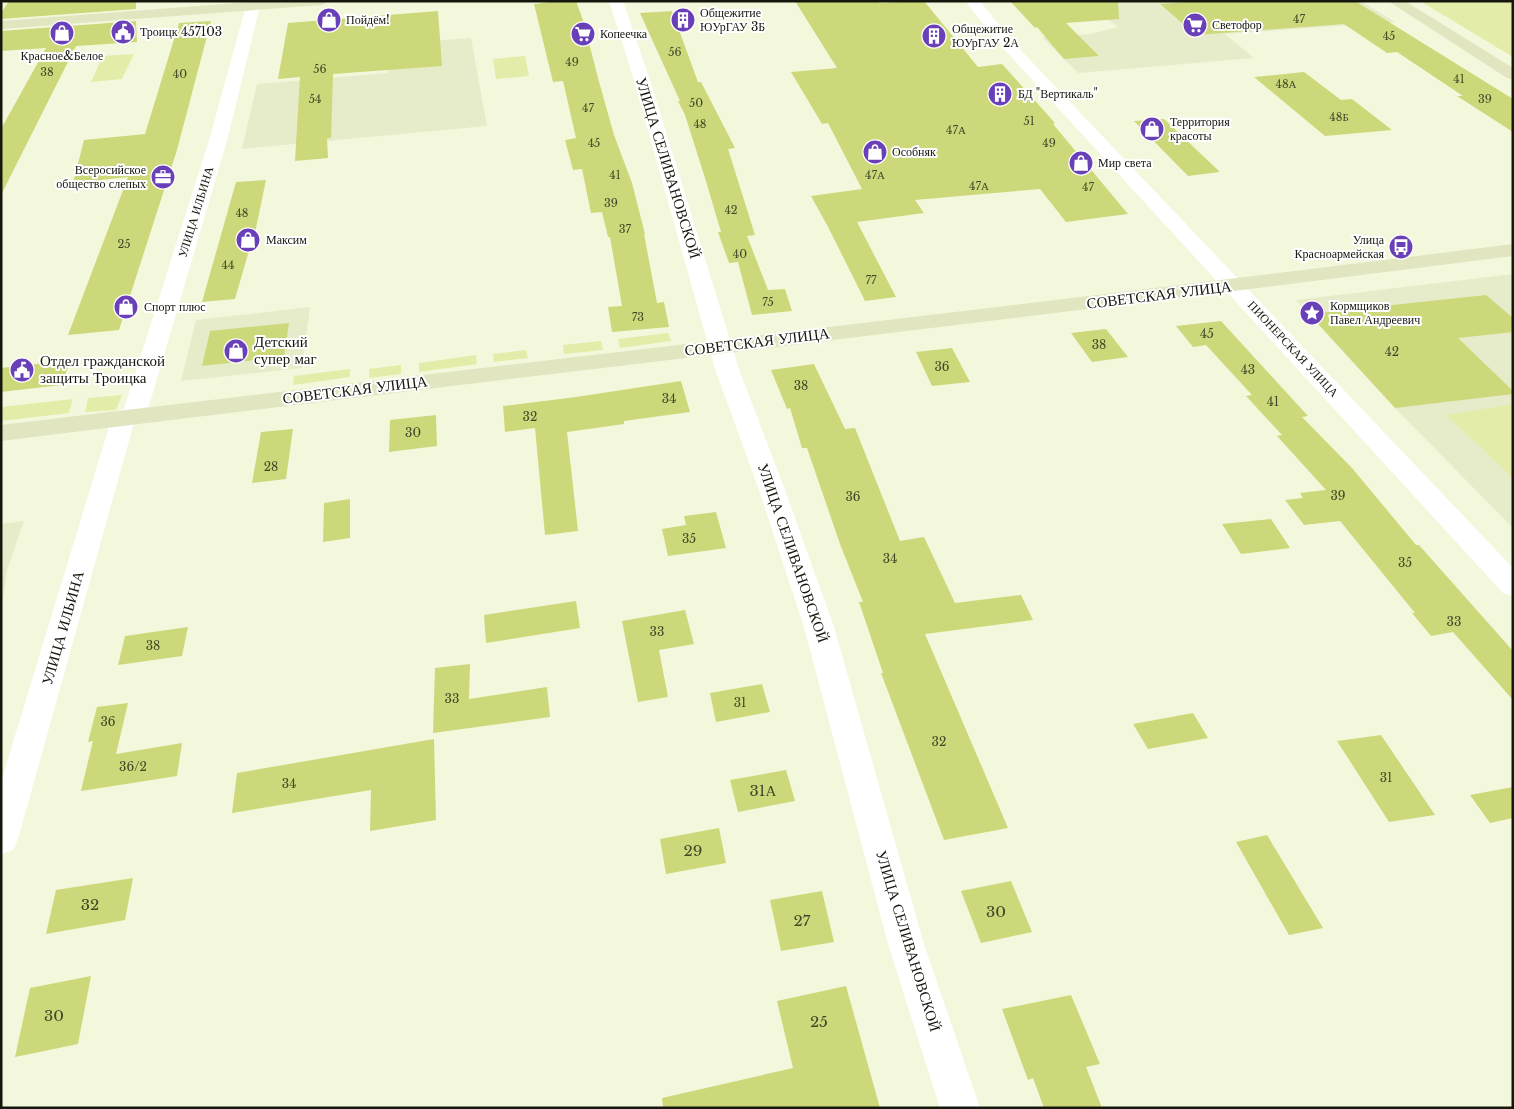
<svg xmlns="http://www.w3.org/2000/svg" width="1514" height="1109" font-family="'Libre Baskerville',serif">
	<style>
		.built { fill: #e6ecc9 }
		.green { fill: #e3eca9 }
		.building { fill: #cdd87a }
		.lines { fill: none; stroke-linecap: round; stroke-linejoin: round }
		.street { fill: #fff; fill-rule: evenodd }
		.secondary { fill: #e1e5c0; fill-rule: evenodd }
		.labels { text-anchor: middle; stroke-width: 4; stroke-linejoin: round; paint-order: stroke }
		.far-number-label { font-size: 11px; fill: #434728 }
		.far-poi-label { font-size: 12px; fill: #15170d; stroke: #fff; text-anchor: start }
		.far-street-label { font-size: 12px; fill: #15170d; stroke: #fff }
		.number-label { font-size: 12px; fill: #434728 }
		.street-label { font-size: 15px; fill: #15170d; stroke: #fff }
		.poi-label { font-size: 15px; fill: #15170d; stroke: #fff; text-anchor: start }
		.near-number-label { font-size: 15px; fill: #434728 }
	</style>
	<rect width="100%" height="100%" fill="#f3f8dc"/>
	<!-- built -->
	<path class="built" d="M1083,1h278l34,21 -170,12 29,24 -176,15 -36,-36 49,-3 27,-7z
		M471,38l16,88 -245,23 15,-65 130,-11 3,-29z
		M1513,274v254l-118,-120 -99,-108z
		M310,307l-8,61 -121,13 15,-61z
		M24,521l-17,49 -6,42v-88z"/>
	<!-- green -->
	<path class="green" d="M1420,1h93v56z
		M134,54l-12,25 -31,3 12,-26z
		M525,56l4,20 -33,3 -3,-20z
		M668,333l3,8 -51,7 -2,-9z
		M601,341l2,9 -39,4 -1,-9z
		M526,350l2,8 -34,4 -1,-8z
		M476,355l1,9 -58,8v-9z
		M401,365v9l-32,4v-9z
		M350,369v8l-57,8 1,-9z
		M122,395l-6,15 -31,2 3,-14z
		M73,399l-4,14 -68,8v-14z
		M1513,404v74l-67,-63z"/>
	<!-- building -->
	<path class="building" d="M9,1h127v8l-135,10v-6z
		M561,1h15l14,38h-2l10,39 16,57 18,48 13,51h-1l13,69 7,-1 5,25 -57,5 -4,-25 14,-1 -12,-69h-2l-6,-25 -11,1 -9,-44 -9,1 -8,-30 11,-2 -13,-57 -10,1 -19,-78z
		M795,1h84v2l45,-2 54,66 24,-3 53,59 -2,1 75,90 -62,8 -26,-33 -125,11 9,13 -67,9 39,75 -31,4 -38,-76 -16,-29 51,-7 -34,-66 -6,1 -31,-52 46,-4z
		M1010,1h108l1,18 -53,4 33,33 -35,3 -27,-32 -2,1z
		M1201,1h154l158,98v33l-56,-36h6l-66,-44 -10,1 -43,-29 -148,11 -36,-31z
		M438,11l4,55 -109,8 -2,64h-4l1,20 -33,3 5,-84 -22,2 10,-56z
		M672,11l26,71h3l34,66 -7,1 27,86 -8,1 21,54 17,-1 7,22 -40,4 -14,-53 -9,1 -11,-31h3l-16,-54 -20,-63 -7,-14h2l-40,-88z
		M136,21l1,21 -61,4 -75,149v-66l45,-81 -45,3v-20z
		M211,21l-34,129 -58,180 -51,5 60,-158 -55,6 11,-43 61,-6 34,-111z
		M1304,72l37,28 11,-1 40,31 -67,6 -71,-59z
		M1164,119l56,53 -32,4 -54,-55z
		M266,180l-14,67h-2l-15,52 -33,3 34,-120z
		M1486,295l27,23v14l-55,6 55,53v3l-118,14 -86,-94z
		M1221,321l87,95 -6,1 50,51 64,77h3l94,106v49l-60,-68 -22,4 -19,-23h3l-75,-92 -36,4 -19,-25 18,-2 -3,-5 26,-3 -49,-54 5,-1 -36,-39 6,-1 -46,-50 -13,2 -17,-21z
		M289,323l-5,34 -82,9 8,-35z
		M1106,329l22,28 -36,5 -21,-29z
		M952,348l18,34 -38,4 -16,-34z
		M71,360l-10,25 -60,7v-24z
		M814,364l31,65 10,-1 45,113 24,-4 31,66 66,-8 12,25 -108,14 83,194 -64,12 -63,-167h2l-24,-71h4l-23,-58 -33,-96h-5l-12,-40 -3,1 -16,-39z
		M681,381l9,31 -66,9v3l-57,8 11,99 -33,4 -10,-107 -30,4 -2,-26 73,-9z
		M436,415l1,31 -48,6 1,-32z
		M293,429l-7,50 -34,4 9,-51z
		M350,499v39l-27,4 1,-39z
		M716,512l10,36 -58,8 -6,-27 24,-4 -2,-9z
		M1271,519l19,29 -49,6 -19,-30z
		M576,601l4,27 -94,15 -2,-28z
		M685,610l9,34 -35,6 9,47 -30,5 -16,-81z
		M188,627l-6,29 -64,9 7,-29z
		M470,664l-1,35 78,-12 3,30 -117,16 2,-65z
		M762,684l8,28 -54,10 -6,-29z
		M128,703l-12,51 66,-11 -5,33 -96,15 12,-50 -5,1 9,-35z
		M1193,713l15,25 -60,11 -15,-25z
		M1381,735l54,80 -46,7 -52,-81z
		M434,739l2,81 -66,11 1,-41 -139,23 5,-40z
		M786,770l9,31 -57,11 -8,-32z
		M1513,787v31l-23,5 -20,-28z
		M719,828l7,35 -60,11 -6,-35z
		M1267,835l56,93 -34,7 -53,-93z
		M133,878l-8,42 -79,14 10,-44z
		M1011,881l21,51 -51,11 -20,-52z
		M822,891l12,51 -53,9 -11,-51z
		M91,976l-13,68 -63,13 15,-69z
		M846,986l34,122h-217l-1,-10 131,-30 -16,-67z
		M1071,995l29,69 -14,3 16,41h-58l-11,-30 -5,2 -26,-71z"/>
	<g class="lines">
		<!-- street -->
		<path class="street" d="M609,1h14l26,76 90,292 46,121 49,137 90,317 56,164h-40l-52,-164 -84,-317 -45,-137 -44,-121 -82,-292z
			M965,1h15l33,41 500,526v28l-10,-3 -500,-545z
			M253,2l5,1 2,3 -32,131 -82,279 -3,5 -9,2 -116,416 -5,11 -12,4v-72l111,-365 3,-5 9,-3 86,-272 36,-131 2,-3z"/>
		<!-- secondary -->
		<path class="secondary" d="M261,1h68l-7,4 -321,24v-8z
			M1388,1h17l108,67v12l-6,-2z
			M1513,244v12c-504,64 -1008,123 -1512,185v-16c504,-60 1008,-118 1512,-181z"/>
	</g>
	<!-- icons -->
	<defs>
		<symbol id="shop-disc" viewBox="-11 -11 22 22"><circle r="9.5" fill="#6940b8" stroke="#fff"/><path d="M-5-2.5h2.3a2.7 3.5 0 0 1 5.4 0H5L5.5 6h-11ZM-1.5-2.5h3a1.5 2.3 0 0 0-3 0Z" fill="#fff"/></symbol>
		<symbol id="building-disc" viewBox="-11 -11 22 22"><circle r="9.5" fill="#6940b8" stroke="#fff"/><path d="M-4-6H4V6H1V3H-1V6H-4ZM-2.5-4.3h1.7v1.8h-1.7ZM.8-4.3h1.7v1.8H.8ZM-2.5-1h1.7V.8h-1.7ZM.8-1h1.7V.8H.8Z" fill="#fff"/></symbol>
		<symbol id="supermarket-disc" viewBox="-11 -11 22 22"><circle r="9.5" fill="#6940b8" stroke="#fff"/><path d="M-6-5.5h2.5l.6 2H6L4.5 2H-2.5L-4.4-4H-6ZM-1.5 3.2a1.3 1.3 0 1 0 .1 0ZM3 3.2a1.3 1.3 0 1 0 .1 0Z" fill="#fff"/></symbol>
		<symbol id="civic-disc" viewBox="-11 -11 22 22"><circle r="9.5" fill="#6940b8" stroke="#fff"/><path d="M-.6-6.5H3V-4.5H.6V-3L4-1V1h2V6H-6V1h2V-1L-.6-3ZM-1.2 2.5V6h2.4V2.5Z" fill="#fff"/></symbol>
		<symbol id="office-disc" viewBox="-11 -11 22 22"><circle r="9.5" fill="#6940b8" stroke="#fff"/><path d="M-6-3h4V-5.5h4V-3h4V5H-6ZM-1-4.5V-3h2v-1.5ZM-6 0V1H6V0Z" fill="#fff"/></symbol>
		<symbol id="bus-disc" viewBox="-11 -11 22 22"><circle r="9.5" fill="#6940b8" stroke="#fff"/><path d="M-5-6H5V4H4V6H2V4H-2V6H-4V4H-5ZM-3.5-4V0h7V-4ZM-3.5 1.2v1.5H-2V1.2ZM2 1.2v1.5H3.5V1.2Z" fill="#fff"/></symbol>
		<symbol id="sight-disc" viewBox="-11 -11 22 22"><circle r="9.5" fill="#6940b8" stroke="#fff"/><path d="M0-6L1.8-2.2L6-1.7L2.9 1.2L3.7 5.4L0 3.3L-3.7 5.4L-2.9 1.2L-6-1.7L-1.8-2.2Z" fill="#fff"/></symbol>
	</defs>
	<g fill-rule="evenodd">
		<use href="#shop-disc" x="315" y="6" width="28" height="28"/>
		<use href="#building-disc" x="669" y="6" width="28" height="28"/>
		<use href="#supermarket-disc" x="1181" y="11" width="28" height="28"/>
		<use href="#civic-disc" x="109" y="18" width="28" height="28"/>
		<use href="#shop-disc" x="48" y="19" width="28" height="28"/>
		<use href="#supermarket-disc" x="569" y="20" width="28" height="28"/>
		<use href="#building-disc" x="920" y="22" width="28" height="28"/>
		<use href="#building-disc" x="986" y="80" width="28" height="28"/>
		<use href="#shop-disc" x="1138" y="115" width="28" height="28"/>
		<use href="#shop-disc" x="861" y="138" width="28" height="28"/>
		<use href="#shop-disc" x="1067" y="149" width="28" height="28"/>
		<use href="#office-disc" x="149" y="163" width="28" height="28"/>
		<use href="#shop-disc" x="234" y="226" width="28" height="28"/>
		<use href="#bus-disc" x="1387" y="233" width="28" height="28"/>
		<use href="#shop-disc" x="112" y="293" width="28" height="28"/>
		<use href="#sight-disc" x="1298" y="299" width="28" height="28"/>
		<use href="#shop-disc" x="222" y="337" width="28" height="28"/>
		<use href="#civic-disc" x="8" y="356" width="28" height="28"/>
	</g>
	<g class="labels">
		<!-- far-number labels -->
		<g class="far-number-label">
			<text x="1299" y="23">47</text>
			<text x="1389" y="40">45</text>
			<text x="675" y="56">56</text>
			<text x="572" y="66">49</text>
			<text x="320" y="73">56</text>
			<text x="47" y="76">38</text>
			<text x="180" y="78">40</text>
			<text x="1459" y="83">41</text>
			<text x="1286" y="88">48А</text>
			<text x="315" y="103">54</text>
			<text x="1485" y="103">39</text>
			<text x="696" y="107">50</text>
			<text x="588" y="112">47</text>
			<text x="1339" y="121">48Б</text>
			<text x="1029" y="125">51</text>
			<text x="700" y="128">48</text>
			<text x="956" y="134">47А</text>
			<text x="594" y="147">45</text>
			<text x="1049" y="147">49</text>
			<text x="615" y="179">41</text>
			<text x="875" y="179">47А</text>
			<text x="979" y="190">47А</text>
			<text x="1088" y="191">47</text>
			<text x="611" y="207">39</text>
			<text x="731" y="214">42</text>
			<text x="242" y="217">48</text>
			<text x="625" y="233">37</text>
			<text x="124" y="248">25</text>
			<text x="740" y="258">40</text>
			<text x="228" y="269">44</text>
			<text x="871" y="284">77</text>
			<text x="768" y="306">75</text>
			<text x="638" y="321">73</text>
		</g>
		<!-- far-poi labels -->
		<g class="far-poi-label">
			<text x="700" y="17">Общежитие<tspan x="700" dy="14">ЮУрГАУ 3Б</tspan></text>
			<text x="346" y="24">Пойдём!</text>
			<text x="1212" y="29">Светофор</text>
			<text x="952" y="33">Общежитие<tspan x="952" dy="14">ЮУрГАУ 2А</tspan></text>
			<text x="140" y="36">Троицк 457103</text>
			<text x="600" y="38">Копеечка</text>
			<text x="62" y="60" text-anchor="middle">Красное&amp;Белое</text>
			<text x="1018" y="98">БД "Вертикаль"</text>
			<text x="1170" y="126">Территория<tspan x="1170" dy="14">красоты</tspan></text>
			<text x="892" y="156">Особняк</text>
			<text x="1098" y="167">Мир света</text>
			<text x="146" y="174" text-anchor="end">Всеросийское<tspan x="146" dy="14">общество слепых</tspan></text>
			<text x="266" y="244">Максим</text>
			<text x="1384" y="244" text-anchor="end">Улица<tspan x="1384" dy="14">Красноармейская</tspan></text>
			<text x="1330" y="310">Кормщиков<tspan x="1330" dy="14">Павел Андреевич</tspan></text>
			<text x="144" y="311">Спорт плюс</text>
		</g>
		<!-- far-street labels -->
		<g class="far-street-label">
			<text transform="translate(196 212) rotate(-73)" y="4">УЛИЦА ИЛЬИНА</text>
			<text transform="translate(1293 349) rotate(47)" y="4">ПИОНЕРСКАЯ УЛИЦА</text>
		</g>
		<!-- number labels -->
		<g class="number-label">
			<text x="1207" y="338">45</text>
			<text x="1099" y="349">38</text>
			<text x="1392" y="356">42</text>
			<text x="942" y="371">36</text>
			<text x="1248" y="374">43</text>
			<text x="801" y="390">38</text>
			<text x="669" y="403">34</text>
			<text x="1273" y="406">41</text>
			<text x="530" y="421">32</text>
			<text x="413" y="437">30</text>
			<text x="271" y="471">28</text>
			<text x="1338" y="500">39</text>
			<text x="853" y="501">36</text>
			<text x="689" y="543">35</text>
			<text x="890" y="563">34</text>
			<text x="1405" y="567">35</text>
			<text x="1454" y="626">33</text>
			<text x="657" y="636">33</text>
			<text x="153" y="650">38</text>
			<text x="452" y="703">33</text>
			<text x="740" y="707">31</text>
			<text x="108" y="726">36</text>
			<text x="939" y="746">32</text>
			<text x="133" y="771">36/2</text>
			<text x="1386" y="782">31</text>
			<text x="289" y="788">34</text>
		</g>
		<!-- street labels -->
		<g class="street-label">
			<text transform="translate(668 168) rotate(73)" y="5">УЛИЦА СЕЛИВАНОВСКОЙ</text>
			<text transform="translate(1159 295) rotate(-7)" y="5">СОВЕТСКАЯ УЛИЦА</text>
			<text transform="translate(757 342) rotate(-7)" y="5">СОВЕТСКАЯ УЛИЦА</text>
			<text transform="translate(355 390) rotate(-7)" y="5">СОВЕТСКАЯ УЛИЦА</text>
			<text transform="translate(793 553) rotate(71)" y="5">УЛИЦА СЕЛИВАНОВСКОЙ</text>
			<text transform="translate(63 628) rotate(-74)" y="5">УЛИЦА ИЛЬИНА</text>
			<text transform="translate(908 941) rotate(73)" y="5">УЛИЦА СЕЛИВАНОВСКОЙ</text>
		</g>
		<!-- poi labels -->
		<g class="poi-label">
			<text x="254" y="347">Детский<tspan x="254" dy="17">супер маг</tspan></text>
			<text x="40" y="366">Отдел гражданской<tspan x="40" dy="17">защиты Троицка</tspan></text>
		</g>
		<!-- near-number labels -->
		<g class="near-number-label">
			<text x="763" y="796">31А</text>
			<text x="693" y="856">29</text>
			<text x="90" y="910">32</text>
			<text x="996" y="917">30</text>
			<text x="802" y="926">27</text>
			<text x="54" y="1021">30</text>
			<text x="819" y="1027">25</text>
		</g>
	</g>
	<!-- border -->
	<rect width="1514" height="1109" fill="none" stroke="#15170d" stroke-width="5"/>
</svg>
